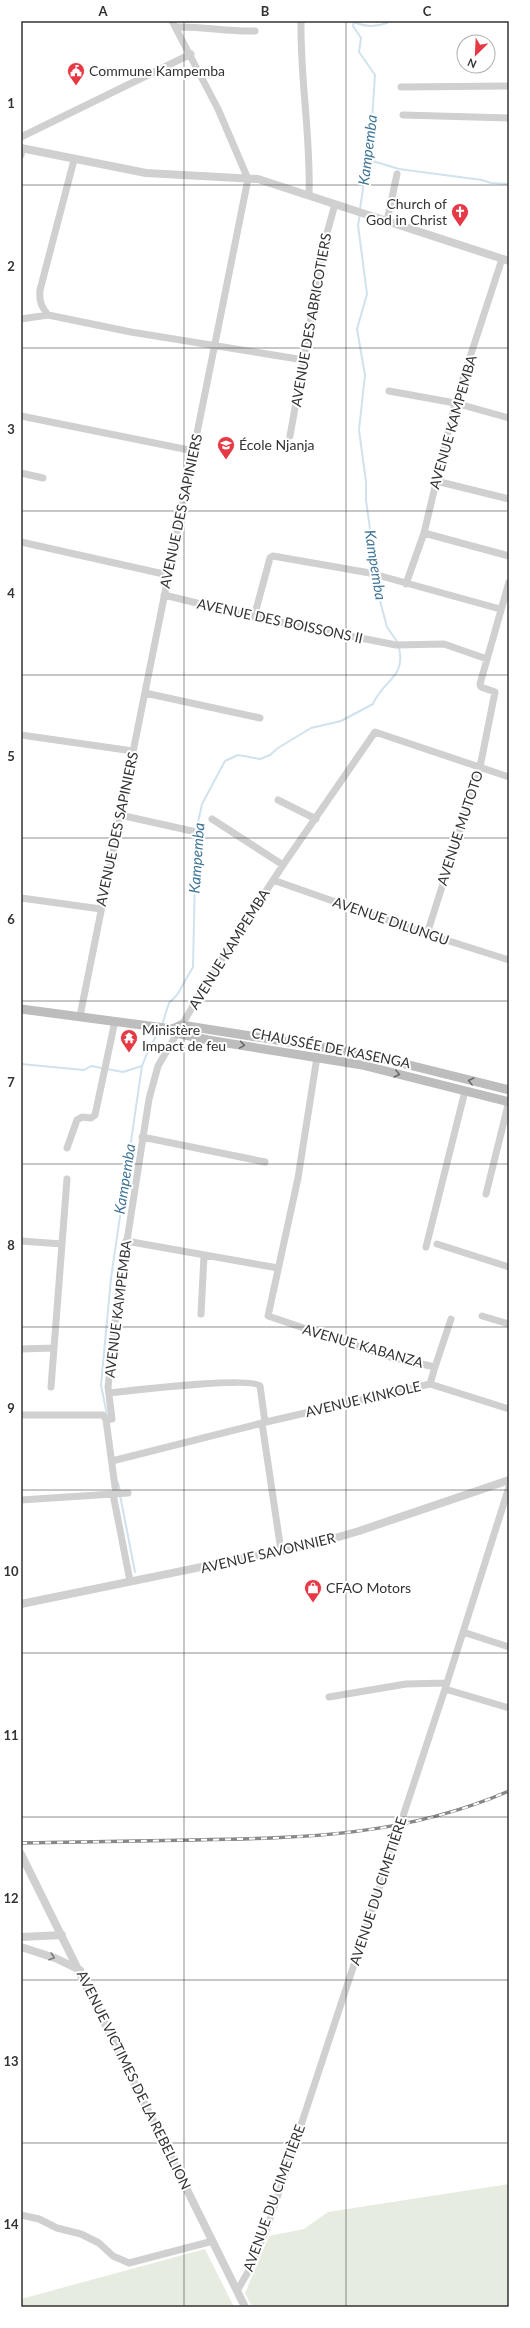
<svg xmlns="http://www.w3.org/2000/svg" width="530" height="2328" font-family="Lato,sans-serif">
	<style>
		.green { fill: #e6ecdf }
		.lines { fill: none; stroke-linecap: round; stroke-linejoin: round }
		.stream { stroke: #cfe2ee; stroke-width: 2 }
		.minor { stroke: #d0d0d0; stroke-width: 7 }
		.tertiary { stroke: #d0d0d0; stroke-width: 8 }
		.secondary { stroke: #bdbdbd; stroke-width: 9 }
		.rail-casing { stroke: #888; stroke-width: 3.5 }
		.rail { stroke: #fff; stroke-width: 2; stroke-dasharray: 6; stroke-linecap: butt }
		.oneway { stroke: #6a6a6a }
		.oneway2 { stroke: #7a7a7a }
		.grid { fill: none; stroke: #333; stroke-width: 1; stroke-opacity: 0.55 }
		.labels { text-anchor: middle; stroke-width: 4; stroke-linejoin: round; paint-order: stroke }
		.poi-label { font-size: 14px; fill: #333; stroke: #fff; text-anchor: start }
		.street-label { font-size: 14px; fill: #333; stroke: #fff }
		.water-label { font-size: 15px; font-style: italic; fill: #3f7597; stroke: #fff }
		.neatline { fill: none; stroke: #333; stroke-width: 1.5 }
		.grid-label { font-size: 13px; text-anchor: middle; font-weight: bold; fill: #333 }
	</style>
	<rect width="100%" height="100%" fill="#fff"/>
	<!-- green -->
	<path class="green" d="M509,2184v123h-257l-7,-14 24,-57 35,-7 24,-17z
		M205,2249l29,58h-213v-8z"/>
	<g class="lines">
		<!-- stream -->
		<path class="stream" d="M354,21l-1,5 8,12 -2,14 16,23 -4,60 -11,74
			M354,22c11,5 22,5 33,1v-2
			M366,159l33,10 83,11 9,3 18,1
			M360,214l-2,11 9,69 -10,35 8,46 -6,55 7,52v18l7,51 1,27 13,49 11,16
			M162,1025l7,-22 8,-8 16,-28 3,-135 6,-28 23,-43 13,-6 22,4 10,-4 8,-7 33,-20 30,-7 32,-17c10,-24 33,-26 26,-56
			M21,1064l63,6 7,-4 32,6 19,-6
			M107,1415l-6,-30 10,-107 31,-212 6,-15 11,-20
			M118,1483l2,8
			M120,1495l15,77"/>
		<!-- minor -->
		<path class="minor" d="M301,21c-1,58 10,116 8,174
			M176,27c26,-1 52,5 79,4
			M401,87l108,-1
			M403,115l106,3
			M21,137l170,-83
			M21,155l1,-6
			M387,221l10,-47
			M48,315c-7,-9 -9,-14 -8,-25l34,-130
			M21,319l27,-4 83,17 173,28
			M389,391l66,12 54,15
			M21,416l173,35
			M290,436l34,-192 11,-40
			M21,473l22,5
			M436,481l73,18
			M424,533l85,23
			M21,542l147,33
			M406,584l18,-51 31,-130 47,-144
			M164,595l90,22 142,28 48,-1 43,15
			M254,617l16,-59 3,-2 97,17 130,36
			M145,693l115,25
			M21,735l112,16
			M278,800l38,19
			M120,815l72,16
			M212,819l71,46
			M273,880l154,54 82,26
			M21,898l80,11
			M427,934l53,-167 15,-75 -14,-5 -1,-3 29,-102
			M80,1016l168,-837 -30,-70 -46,-88
			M317,1057l-19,121 -30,138 122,41 45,10 -5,17
			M142,1137l123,25
			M67,1148l10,-28 5,-3 9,1 4,-3 20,-94
			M486,1194l23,-93
			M21,1241l41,3
			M126,1241l152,27
			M437,1244l72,23
			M426,1247l39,-156
			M201,1314l3,-58
			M482,1316l27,8
			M21,1349l32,-1
			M435,1367l16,-48
			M51,1387l16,-208
			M109,1393c20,-2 143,-17 151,-7l5,36
			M21,1415h82l3,5 10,74
			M106,1420l6,-1 -4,-32 9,-82 32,-206 9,-33 46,-79 79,-122 92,-133 134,45
			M262,1423l19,128
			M112,1461l150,-38 168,-39 79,25
			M113,1494l17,87
			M21,1500l107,-7
			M463,1632l46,15
			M445,1689l64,19
			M329,1697l77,-13 40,-1
			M21,2215l18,4 18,9 24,6 18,9 14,13 16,7 84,-22
			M237,2291l11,-19 19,-44 178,-539 64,-202"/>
		<!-- tertiary -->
		<path class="tertiary" d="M21,148l125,25 112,6 251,82
			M21,1604l297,-61 41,-12 150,-51
			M21,1854l224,453
			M21,1937l41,-2
			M21,1947l34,11 25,12"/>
		<!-- secondary -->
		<path class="secondary" d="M21,1009l151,20 9,-4 184,29 144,36
			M172,1029l4,4 32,7 154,25 147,37"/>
		<defs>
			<path id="rail" d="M21,1843c58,-1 115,-2 173,-3 111,-2 211,-4 315,-49"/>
		</defs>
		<!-- rail casing -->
		<use href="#rail" class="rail-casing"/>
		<!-- rail -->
		<use href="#rail" class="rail"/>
	</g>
	<!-- one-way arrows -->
	<defs><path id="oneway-chevron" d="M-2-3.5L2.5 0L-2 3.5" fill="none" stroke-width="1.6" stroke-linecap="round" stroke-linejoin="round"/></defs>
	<g class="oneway">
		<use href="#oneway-chevron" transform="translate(242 1045) rotate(9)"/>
		<use href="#oneway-chevron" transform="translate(397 1074) rotate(14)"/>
		<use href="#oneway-chevron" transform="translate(471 1081) rotate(-166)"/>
	</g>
	<use class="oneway2" href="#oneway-chevron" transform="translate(52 1957) rotate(19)"/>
	<!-- grid -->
	<path class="grid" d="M184,21v2286M346,21v2286M21,185h488M21,348h488M21,511h488M21,675h488M21,838h488M21,1001h488M21,1164h488M21,1327h488M21,1490h488M21,1653h488M21,1817h488M21,1980h488M21,2143h488"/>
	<!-- icons -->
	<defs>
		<symbol id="civic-pin" viewBox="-11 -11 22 30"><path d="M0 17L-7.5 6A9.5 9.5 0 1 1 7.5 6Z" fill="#e63946" stroke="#fff"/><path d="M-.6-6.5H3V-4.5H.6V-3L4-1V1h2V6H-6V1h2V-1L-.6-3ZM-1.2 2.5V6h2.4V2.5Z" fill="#fff"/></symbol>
		<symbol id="church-pin" viewBox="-11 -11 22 30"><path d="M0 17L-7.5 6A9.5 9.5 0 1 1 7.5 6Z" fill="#e63946" stroke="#fff"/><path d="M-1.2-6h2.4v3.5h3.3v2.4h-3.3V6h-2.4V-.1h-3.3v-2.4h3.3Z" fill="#fff"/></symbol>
		<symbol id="school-pin" viewBox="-11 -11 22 30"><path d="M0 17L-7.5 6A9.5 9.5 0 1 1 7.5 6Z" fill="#e63946" stroke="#fff"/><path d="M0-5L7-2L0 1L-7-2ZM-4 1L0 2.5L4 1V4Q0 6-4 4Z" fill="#fff"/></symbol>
		<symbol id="temple-pin" viewBox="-11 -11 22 30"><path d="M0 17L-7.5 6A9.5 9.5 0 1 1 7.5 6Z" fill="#e63946" stroke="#fff"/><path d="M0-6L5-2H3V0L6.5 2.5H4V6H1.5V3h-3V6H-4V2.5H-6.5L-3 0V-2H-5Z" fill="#fff"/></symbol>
		<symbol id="shop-pin" viewBox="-11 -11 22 30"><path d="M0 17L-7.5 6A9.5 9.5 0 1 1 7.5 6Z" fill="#e63946" stroke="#fff"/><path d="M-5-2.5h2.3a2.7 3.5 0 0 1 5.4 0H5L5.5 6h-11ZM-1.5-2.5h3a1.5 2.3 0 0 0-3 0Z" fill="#fff"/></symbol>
	</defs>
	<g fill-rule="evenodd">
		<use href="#civic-pin" x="66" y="61" width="20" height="27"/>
		<use href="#church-pin" x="450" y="202" width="20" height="27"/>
		<use href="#school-pin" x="216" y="435" width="20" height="27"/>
		<use href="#temple-pin" x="119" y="1028" width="20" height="27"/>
		<use href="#shop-pin" x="303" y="1578" width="20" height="27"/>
	</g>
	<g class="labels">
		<!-- poi labels -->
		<g class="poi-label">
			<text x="89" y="76">Commune Kampemba</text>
			<text x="447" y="209" text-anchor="end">Church of<tspan x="447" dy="16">God in Christ</tspan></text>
			<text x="239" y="450">École Njanja</text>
			<text x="142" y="1035">Ministère<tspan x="142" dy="16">Impact de feu</tspan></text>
			<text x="326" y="1593">CFAO Motors</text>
		</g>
		<!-- street labels -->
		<g class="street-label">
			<text transform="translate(311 320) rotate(-80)" y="5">AVENUE DES ABRICOTIERS</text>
			<text transform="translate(453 422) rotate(-74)" y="5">AVENUE KAMPEMBA</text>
			<text transform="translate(181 511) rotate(-78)" y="5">AVENUE DES SAPINIERS</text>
			<text transform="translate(280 621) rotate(12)" y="5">AVENUE DES BOISSONS II</text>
			<text transform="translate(460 828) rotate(-72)" y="5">AVENUE MUTOTO</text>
			<text transform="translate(117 829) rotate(-78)" y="5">AVENUE DES SAPINIERS</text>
			<text transform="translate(391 921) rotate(19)" y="5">AVENUE DILUNGU</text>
			<text transform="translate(229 949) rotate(-58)" y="5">AVENUE KAMPEMBA</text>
			<text transform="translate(331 1048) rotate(11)" y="5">CHAUSSÉE DE KASENGA</text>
			<text transform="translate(118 1309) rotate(-83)" y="5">AVENUE KAMPEMBA</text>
			<text transform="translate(363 1346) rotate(16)" y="5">AVENUE KABANZA</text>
			<text transform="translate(363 1399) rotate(-13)" y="5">AVENUE KINKOLE</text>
			<text transform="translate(268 1553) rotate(-13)" y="5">AVENUE SAVONNIER</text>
			<text transform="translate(378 1891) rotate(-72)" y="5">AVENUE DU CIMETIÈRE</text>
			<text transform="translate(134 2080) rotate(64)" y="5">AVENUE VICTIMES DE LA REBELLION</text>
			<text transform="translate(274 2198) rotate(-70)" y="5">AVENUE DU CIMETIÈRE</text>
		</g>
		<!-- water labels -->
		<g class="water-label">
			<text transform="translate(368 150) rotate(-83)" y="5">Kampemba</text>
			<text transform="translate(375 565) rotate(81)" y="5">Kampemba</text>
			<text transform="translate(197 858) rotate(-86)" y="5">Kampemba</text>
			<text transform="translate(125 1179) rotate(-81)" y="5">Kampemba</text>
		</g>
	</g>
	<!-- border -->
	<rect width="530" height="2328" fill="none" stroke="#ffffff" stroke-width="44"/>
	<!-- north arrow -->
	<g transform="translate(476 54) rotate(204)"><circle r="19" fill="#ffffff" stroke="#adadad"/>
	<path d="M0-3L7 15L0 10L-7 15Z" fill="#e63946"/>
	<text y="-6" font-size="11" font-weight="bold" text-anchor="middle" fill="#333333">N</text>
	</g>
	<rect x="22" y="22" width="486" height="2284" class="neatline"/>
	<g class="grid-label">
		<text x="103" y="16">A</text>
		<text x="265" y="16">B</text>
		<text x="427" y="16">C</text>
		<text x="11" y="108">1</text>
		<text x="11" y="271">2</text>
		<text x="11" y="434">3</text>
		<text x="11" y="598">4</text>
		<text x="11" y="761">5</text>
		<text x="11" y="924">6</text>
		<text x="11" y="1087">7</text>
		<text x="11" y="1250">8</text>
		<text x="11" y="1413">9</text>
		<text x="11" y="1576">10</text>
		<text x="11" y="1740">11</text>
		<text x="11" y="1903">12</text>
		<text x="11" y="2066">13</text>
		<text x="11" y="2229">14</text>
	</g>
</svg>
